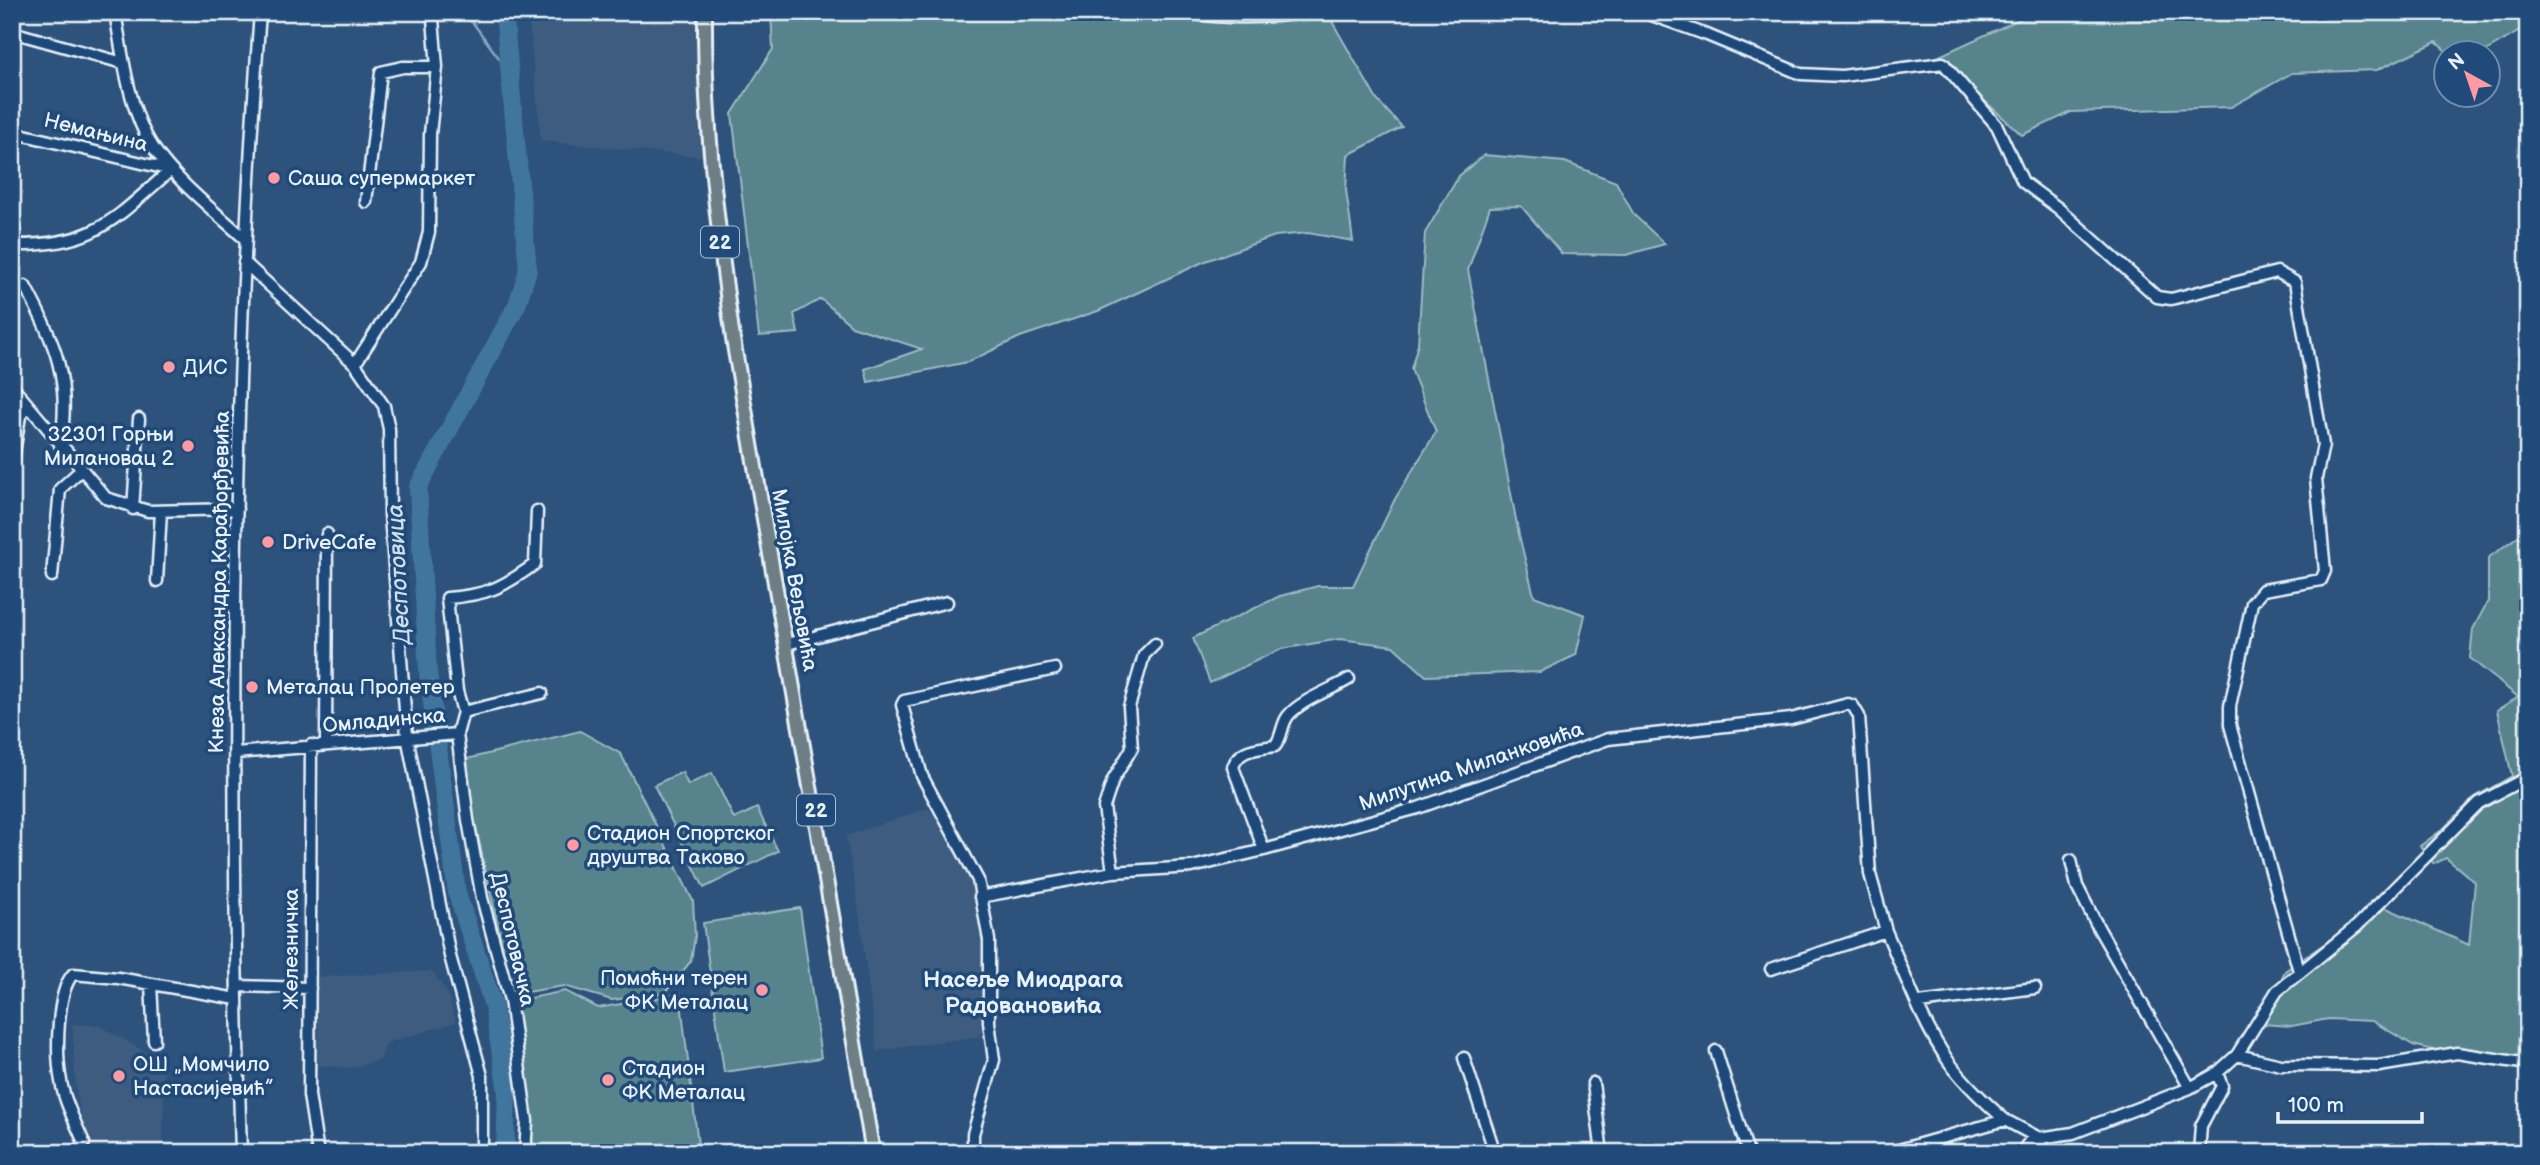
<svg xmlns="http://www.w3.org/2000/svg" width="2540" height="1165" font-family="'Balsamiq Sans',sans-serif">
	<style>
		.built { fill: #3e5c7f }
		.green { fill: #56838c; stroke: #9fbac2; stroke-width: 2 }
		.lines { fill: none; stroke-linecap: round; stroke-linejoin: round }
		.stream { stroke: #84a7c1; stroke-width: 2.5 }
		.river { stroke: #41769d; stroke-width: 18 }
		.minor-casing { stroke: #e8f1f8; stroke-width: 15 }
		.major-casing { stroke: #e8f1f8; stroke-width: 18 }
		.minor { stroke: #1f4a7a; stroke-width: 10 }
		.major { stroke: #6d7e84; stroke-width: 12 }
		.poi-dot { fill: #ff9aa2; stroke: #1f4a7a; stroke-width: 2.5 }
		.labels { text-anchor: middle; stroke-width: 7; stroke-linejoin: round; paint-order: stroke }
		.shield { fill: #1f4a7a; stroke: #acbfd2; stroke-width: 2 }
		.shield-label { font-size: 19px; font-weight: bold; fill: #e8f1f8 }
		.street-label { font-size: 21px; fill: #e8f1f8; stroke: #1f4a7a }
		.poi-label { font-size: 21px; fill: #e8f1f8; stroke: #1f4a7a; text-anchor: start }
		.water-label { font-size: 23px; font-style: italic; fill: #cfdfea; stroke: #1f4a7a }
		.neighbourhood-label { font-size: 23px; font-weight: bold; fill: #e8f1f8; stroke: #1f4a7a }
	</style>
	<rect width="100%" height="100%" fill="#2d527c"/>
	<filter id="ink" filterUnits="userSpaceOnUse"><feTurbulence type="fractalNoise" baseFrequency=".0143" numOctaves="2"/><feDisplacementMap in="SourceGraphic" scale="14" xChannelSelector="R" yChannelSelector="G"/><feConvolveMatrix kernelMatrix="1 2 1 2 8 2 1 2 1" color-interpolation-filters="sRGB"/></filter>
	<g filter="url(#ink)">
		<!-- built -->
		<path class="built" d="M528,12h167l8,145 -162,-16z
			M928,808l47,67 14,65 1,56 -10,40 -103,15 -20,-153 -11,-62z
			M432,971l15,21 9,30 -69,21 -7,17 -29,8 -35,-3 1,-88z
			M72,1024l26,1 66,37 -1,91h-74l-13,-63z"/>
		<!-- green -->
		<path class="green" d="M771,12h580l-21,6 47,82 25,27 -54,28 -2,35 7,51 -45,-8 -33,3 -72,26 -105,49 -78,26 -52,25 -100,20 -3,-13 57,-20 -70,-23 -31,-27 -27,15 4,19 -39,3 -27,-222 41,-65z
			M2035,12h493v14l-44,26h-37l-11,-10 -59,28 -85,3 -61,34 -160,5 -49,23 -85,-78z
			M1484,155l81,7 51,20 18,33 31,29 -39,11 -64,-1 -41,-48 -31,1 -22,63 51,265 15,61 51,19 -9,40 -36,17 -114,4 -33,-30 -53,-7 -59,10 -71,34 -17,-45 87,-42 38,-10h35l42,-87 41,-67 -25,-63 7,-25 7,-111 34,-57z
			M2528,529v530l-48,-8 -2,10 -65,-16 -41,-24 -44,-2 -36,7 -32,-2 25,-53 65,-45 21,-25 98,44 6,-63 -29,-24 -12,6 -14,-18 23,-17 32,-32 37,-21 -15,-66 21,-13 -48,-39 3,-29 15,-28v-43z
			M580,731l41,23 72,147 2,35 -4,25 -26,32 -53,7 -48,-14 -44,7 -9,-37 -7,-1 -36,-165 -1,-31z
			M682,772l6,13 24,-12 22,46 23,-11 21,43 -74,37 -50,-103z
			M800,908l21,150 -97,14 -21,-149z
			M565,991l33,17 82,-14 19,159h-165l-18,-152z"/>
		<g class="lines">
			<!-- stream -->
			<path class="stream" d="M457,12l16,11 37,50"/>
			<!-- river -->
			<path class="river" d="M504,12l24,258 -11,35 -99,182 10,185 29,221 36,112 14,86 -2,62"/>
			<defs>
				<path id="minor" d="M115,12c7,41 14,100 38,135 23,34 60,63 91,91
					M1182,12c43,7 83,7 126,0
					M1643,12l64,23 94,39 41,2 101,-13 54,63 26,56 35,26 99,89 14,2 106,-27 18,10 28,163 -7,33 9,93 -4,9 -58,10 -11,13 -22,103v19l69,246
					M12,32l111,31
					M12,132l159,38
					M366,202l15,-130 22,-5h34l-4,-48
					M12,245c83,1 100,-24 159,-75
					M244,262l111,102 29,42 5,23 1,86 17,221 43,220 32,120v77
					M25,286c30,55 47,96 35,159
					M355,364l66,-102 8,-30 1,-98 7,-67
					M12,386l94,112 42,13 89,-2
					M12,465l8,-49 8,-10
					M133,509l6,-90
					M52,576l8,-87 21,-19
					M157,581l4,-70
					M787,644l160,-42
					M463,712l79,-19
					M311,745l-2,350 9,58
					M326,745l1,-211
					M236,753l221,-19
					M1264,850l-31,-83c6,-19 25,-18 42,-21 8,-10 6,-21 13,-30 13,-16 43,-26 61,-37
					M2071,860l6,26 22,43 91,159
					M1113,872l-9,-65 9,-27 19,-32 -3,-41 15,-52 11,-11
					M980,897l133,-25 79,-5 72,-17 154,-42 190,-69 183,-20 57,-15 5,2 6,10 11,158 16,57
					M1771,969l115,-38c19,43 36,93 63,131 16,22 36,40 56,58
					M151,984l3,57
					M237,986l73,2
					M1919,1003l116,-15
					M1716,1051l32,102
					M2237,1055l44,10 98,1 78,-13 71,11
					M1464,1058l31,95
					M1593,1083l9,70
					M2039,1138l5,15
					M70,1153l7,-1 7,-9c-8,-20 -20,-41 -23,-62 -5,-25 -5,-88 12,-107l45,4 119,21
					M241,1153c-12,-380 -10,-762 19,-1141
					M525,1153l2,-32 -17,-121 -28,-102 -14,-78 -11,-86 6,-22 -6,-21 -10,-93c40,-3 55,-10 88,-34l2,-53
					M973,1153v-19l21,-74 -5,-38v-82l-11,-60 -56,-104 -20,-71 2,-4 151,-32
					M1888,1153l117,-33 34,18 34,-5 117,-45 27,-15 20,-18 40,-64 80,-65 122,-123 49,-26
					M2021,1153l12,-16
					M2199,1153l2,-27 21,-40 -5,-13"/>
				<path id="major" d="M705,12c-1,110 13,218 28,327l140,814"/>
			</defs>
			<!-- minor casing -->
			<use href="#minor" class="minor-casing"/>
			<!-- major casing -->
			<use href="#major" class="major-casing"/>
			<!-- minor -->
			<use href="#minor" class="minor"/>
			<!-- major -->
			<use href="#major" class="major"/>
		</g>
	</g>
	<!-- markers -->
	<g class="poi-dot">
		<circle cx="274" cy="178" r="7"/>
		<circle cx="169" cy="367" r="7"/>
		<circle cx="188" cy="446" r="7"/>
		<circle cx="268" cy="542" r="7"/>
		<circle cx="252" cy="687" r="7"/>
		<circle cx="573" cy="845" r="7"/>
		<circle cx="762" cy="990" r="7"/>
		<circle cx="119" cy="1076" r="7"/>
		<circle cx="608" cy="1080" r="7"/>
	</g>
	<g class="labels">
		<!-- shield labels -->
		<g class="shield">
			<rect x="701" y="226.5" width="38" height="31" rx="5"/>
			<rect x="797" y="794.5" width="38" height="31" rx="5"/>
		</g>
		<g class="shield-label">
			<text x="720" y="249">22</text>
			<text x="816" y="817">22</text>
		</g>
		<!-- street labels -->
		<g class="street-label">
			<text transform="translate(96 132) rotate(14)" y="7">Немањина</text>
			<text transform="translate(795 580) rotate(80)" y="7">Милојка Вељовића</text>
			<text transform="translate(219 582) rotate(-89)" y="7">Кнеза Александра Карађорђевића</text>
			<text transform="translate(384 720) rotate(-5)" y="7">Омладинска</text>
			<text transform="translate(1471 766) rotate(-19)" y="7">Милутина Миланковића</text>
			<text transform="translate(513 939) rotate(77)" y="7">Деспотовачка</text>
			<text transform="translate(291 949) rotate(-90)" y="7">Железничка</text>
		</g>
		<!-- poi labels -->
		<g class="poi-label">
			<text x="288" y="185">Саша супермаркет</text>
			<text x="183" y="374">ДИС</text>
			<text x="174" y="441" text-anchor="end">32301 Горњи<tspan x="174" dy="24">Милановац 2</tspan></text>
			<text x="282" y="549">DriveCafe</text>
			<text x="266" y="694">Металац Пролетер</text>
			<text x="587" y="840">Стадион Спортског<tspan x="587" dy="24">друштва Таково</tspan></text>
			<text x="748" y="985" text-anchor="end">Помоћни терен<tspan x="748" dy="24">ФК Металац</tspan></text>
			<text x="133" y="1071">ОШ „Момчило<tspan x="133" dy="24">Настасијевић”</tspan></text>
			<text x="622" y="1075">Стадион<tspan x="622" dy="24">ФК Металац</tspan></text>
		</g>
		<!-- water labels -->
		<g class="water-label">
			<text transform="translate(398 574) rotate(-93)" y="8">Деспотовица</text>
		</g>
		<!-- neighbourhood labels -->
		<g class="neighbourhood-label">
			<text x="1023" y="987">Насеље Миодрага<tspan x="1023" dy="26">Радовановића</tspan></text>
		</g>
	</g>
	<!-- margin -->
	<rect width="2540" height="1165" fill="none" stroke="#1f4a7a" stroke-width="42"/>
	<rect x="21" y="21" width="2498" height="1123" fill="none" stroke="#e8f1f8" stroke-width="2.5" filter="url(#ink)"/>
	<!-- north arrow -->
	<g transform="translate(2467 74) rotate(320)"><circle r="33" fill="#1f4a7a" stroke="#6f8dac" stroke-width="2"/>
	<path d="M0-5L12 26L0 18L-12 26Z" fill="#ff9aa2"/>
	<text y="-10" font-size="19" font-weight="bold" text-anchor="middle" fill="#e8f1f8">N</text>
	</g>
	<!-- scale -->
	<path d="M2278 1112v10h144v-10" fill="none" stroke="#e8f1f8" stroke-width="3.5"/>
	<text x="2288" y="1112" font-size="21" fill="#e8f1f8" stroke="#1f4a7a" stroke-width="5" paint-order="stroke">100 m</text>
</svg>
